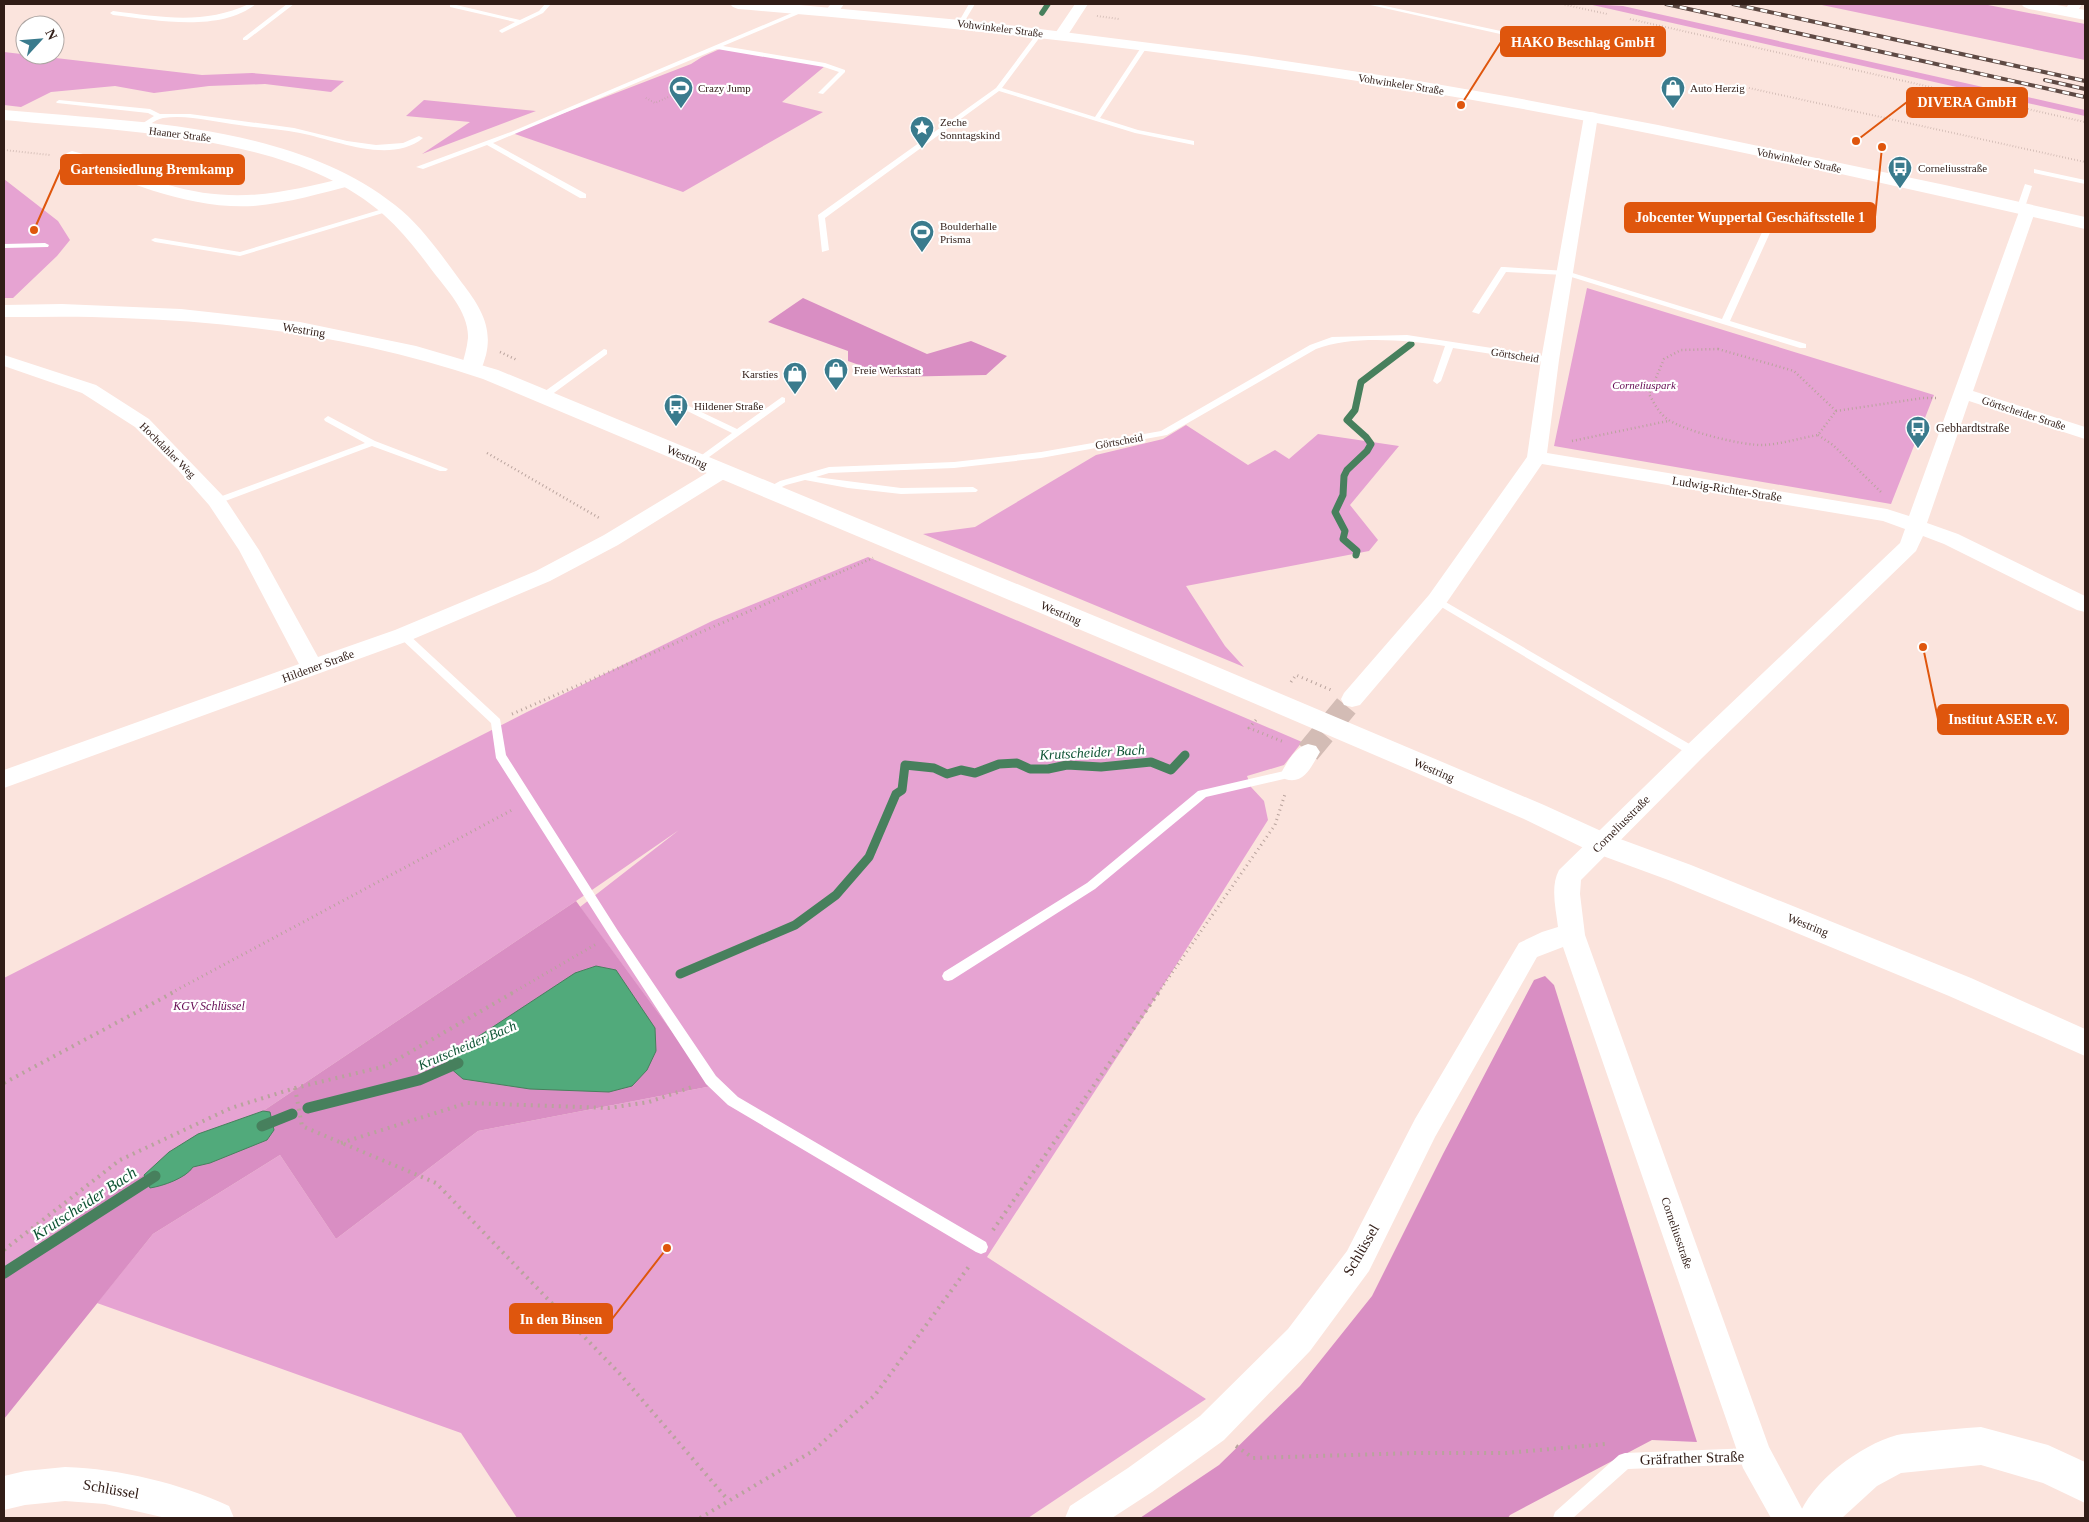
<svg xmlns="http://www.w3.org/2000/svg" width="2089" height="1522" font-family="'Times New Roman',serif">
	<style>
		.green { fill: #e6a3d2 }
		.forest { fill: #d98ec3 }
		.water { fill: #51aa7b; stroke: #47805d }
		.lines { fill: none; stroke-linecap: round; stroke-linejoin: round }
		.stream-far3 { stroke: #47805d; stroke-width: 5.5 }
		.stream-far2 { stroke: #47805d; stroke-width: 7 }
		.stream-far1 { stroke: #47805d; stroke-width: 9 }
		.stream { stroke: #47805d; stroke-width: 11 }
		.minor-tunnel { stroke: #d3bcb5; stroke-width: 24; stroke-dasharray: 24 12; stroke-linecap: butt }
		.path-far3 { stroke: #b9a39d; stroke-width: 2; stroke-dasharray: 0.5 2.5; stroke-linecap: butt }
		.path-far2 { stroke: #b9a39d; stroke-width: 2.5; stroke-dasharray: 1 3; stroke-linecap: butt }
		.path-far1 { stroke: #b9a39d; stroke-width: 3; stroke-dasharray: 1 4; stroke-linecap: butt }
		.path { stroke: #b9a39d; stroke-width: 4; stroke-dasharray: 2 5; stroke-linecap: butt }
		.service { fill: #fff; fill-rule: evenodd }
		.minor { fill: #fff; fill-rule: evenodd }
		.tertiary { fill: #fff; fill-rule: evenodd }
		.secondary { fill: #fff; fill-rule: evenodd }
		.primary { fill: #fff; fill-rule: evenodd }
		.rail-casing { stroke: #5f4a44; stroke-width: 4 }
		.rail { stroke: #fff; stroke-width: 2.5; stroke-dasharray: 7; stroke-linecap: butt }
		.labels { text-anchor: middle; stroke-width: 4.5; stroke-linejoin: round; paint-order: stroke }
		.far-street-label { font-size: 11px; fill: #311d17; stroke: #fff }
		.far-poi-label { font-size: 11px; fill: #311d17; stroke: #fff; text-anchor: start }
		.far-park-label { font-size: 11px; font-style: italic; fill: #630851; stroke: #fff }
		.street-label { font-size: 12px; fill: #311d17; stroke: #fff }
		.poi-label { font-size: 12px; fill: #311d17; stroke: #fff; text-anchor: start }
		.park-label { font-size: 12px; font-style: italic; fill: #630851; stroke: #fff }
		.water-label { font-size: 14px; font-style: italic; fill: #0e5434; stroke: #fff }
		.near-street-label { font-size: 15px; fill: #311d17; stroke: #fff }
		.near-water-label { font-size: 16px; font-style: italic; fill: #0e5434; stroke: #fff }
		.leader { fill: none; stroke: #df560d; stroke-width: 2 }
		.callout-dot { fill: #df560d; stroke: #fff; stroke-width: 2 }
		.callout { fill: #df560d; stroke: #df560d; stroke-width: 2 }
		.callout-label { font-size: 14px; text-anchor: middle; font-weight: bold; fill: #fff }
	</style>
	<rect width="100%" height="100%" fill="#fbe4dd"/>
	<!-- green -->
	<path class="green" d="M1588,4l35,2 462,104v6z
		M1817,4h166l102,20v36z
		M722,48l103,18 -43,36 41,10 -140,80 -171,-59 179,-69 11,-7z
		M4,52l198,23 50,-2 92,8 -13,11 -66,-8 -56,2 -55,7 -39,-7 -64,6 -30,15 -17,-2z
		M424,100l112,11 -114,43 48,-32 -64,-6z
		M4,179l54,42 12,19 -13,16 -44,42h-9z
		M1587,288l347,107 -43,109 -337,-58z
		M1186,425l62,40 27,-15 14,9 29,-25 81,12 -49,59 28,35 -9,11 -183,35 39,60 19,21 -321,-133 52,-7 121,-72 67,-16z
		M868,557l434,185 -18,23 -37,11 4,11 13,14 4,19 -119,188 -162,249 219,142 -178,119h-511l-56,-85 -364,-130 56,-69 127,-79 56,84 142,-108 234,-45 -132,-179 99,-77 -103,71 -313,210 -65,23 -29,18 -25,23 -35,19 -105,75v-291l523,-266 185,-91z"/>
	<!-- forest -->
	<path class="forest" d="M803,298l124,56 44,-13 36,15 -21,19 -94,2 -44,-16v-10l-80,-29z
		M576,901l136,185 -234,45 -142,108 -56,-84 -127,79 -149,185v-150l105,-75 35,-19 25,-23 29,-18 65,-23z
		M1545,976l9,9 143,457 -45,-2 -142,75 -2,3h-368l79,-53 81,-79 72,-90 71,-142 91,-174z"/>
	<!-- water -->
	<path class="water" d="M596,966l20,4 39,58 1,23 -9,19 -15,16 -23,6 -79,-3 -67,-10 -14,-12 -2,-10 128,-84z
		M263,1111l7,1 4,18 -7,10 -57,23 -17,4c-7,11 -30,19 -43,21l-6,-13 25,-23 29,-18z"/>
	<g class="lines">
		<!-- stream-far3 -->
		<path class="stream-far3" d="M1042,13l6,-9"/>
		<!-- stream-far2 -->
		<path class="stream-far2" d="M1356,555l1,-4 -14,-12 2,-8 -10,-19 8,-17 1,-19 3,-6 20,-19 4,-7 -5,-7 -19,-17 8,-10 6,-28 50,-38"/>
		<!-- stream-far1 -->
		<path class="stream-far1" d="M680,974l115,-49 41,-30 33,-38 27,-63 6,-4 3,-25 29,3 13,6 14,-4 14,3 24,-9 18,-1 13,6h18l19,-4 34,2 50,-5 20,8 14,-15"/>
		<!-- stream -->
		<path class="stream" d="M308,1108l111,-28 39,-17
			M262,1126l30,-12
			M4,1273l151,-97"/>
		<!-- minor-tunnel -->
		<path class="minor-tunnel" d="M1308,752l44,-53"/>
		<!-- path-far3 -->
		<path class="path-far3" d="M1562,4l45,10
			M1097,16l22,3
			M1630,19l455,103
			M1749,88l336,74
			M646,98l9,5 31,-14
			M4,150l46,5
			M169,170l9,-5"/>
		<!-- path-far2 -->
		<path class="path-far2" d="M1718,349l76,22 42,40 -18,24c-18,3 -36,9 -54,10 -21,1 -80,-14 -97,-26 -8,-6 -13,-16 -18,-25l15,-35 17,-9z
			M500,352l17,8
			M1836,411l87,-13h13
			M1818,435l15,10 49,48
			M1572,441l96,-20
			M487,453l114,66
			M825,579l48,-21"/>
		<!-- path-far1 -->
		<path class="path-far1" d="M1291,682l5,-7 35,15
			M512,714l316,-137
			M1256,720l-7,8 35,14
			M171,993l341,-183
			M512,993l86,-50
			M1158,993l117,-168 10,-31"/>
		<!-- path -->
		<path class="path" d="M4,1083l170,-91
			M295,1088l7,38 134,57 184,191 108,126
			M341,1143l126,-40 142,5 40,-6 43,-15
			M993,1230l166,-238
			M4,1250l116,-90 111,-52 64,-20 91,-22 128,-74
			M1236,1446l17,12 162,-5h91l100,-9 3,2
			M700,1518l113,-67 62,-56 95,-130"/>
		<!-- service -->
		<path class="service" d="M249,4h7c-37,29 -100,16 -143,11l-3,-2 3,-2c48,6 91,14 136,-7z
			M287,4h7l-47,36h-4v-2z
			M452,4l68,16 19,-9 6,-7h6l-8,9 -41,20 -3,-2 1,-1 15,-8 -65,-15v-2z
			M969,4h6l-12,20h-4l-1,-1z
			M1366,4h10l213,46 25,-24 5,1 -29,27z
			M806,7l3,2 -1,1 -85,36 102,17 20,7v2l-22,22 -5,-1 21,-21 -15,-5 -107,-18 -224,94 93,51v4h-6l-93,-53 -64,24 -7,-2 95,-35z
			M1040,31l3,2 -41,55 93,29 47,-71h4l1,1 -47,71 38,12 56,11v4l-59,-12 -136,-42 -174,127 4,32 -7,2 -4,-37 178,-127 42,-56z
			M59,100l91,9 10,5h30l104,14 53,13 29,4 27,-2 16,-7 4,2c-33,27 -87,2 -123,-5 -20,-4 -41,-5 -61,-8 -24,-3 -52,-11 -76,-7 -9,2 -16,9 -24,12l-2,-1v-2l17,-11 -6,-3 -91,-10 -1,-1z
			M2034,169l51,11v4l-51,-11z
			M2025,184l7,2 -7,21 -4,2 -4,-2z
			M386,208l7,2 -153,46 -85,-14 -4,-2 4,-2 85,14z
			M1771,213l7,2 -48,106 76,23v4h-6l-235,-73 -59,-3 -27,42 -7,-2 29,-45h3l62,4 156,48z
			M45,243l4,2 -1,2 -44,1v-4z
			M1407,335l143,22 4,3 -4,3 -97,-15 -12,33 -4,3 -4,-3 12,-35c-39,-6 -92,-11 -129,3l-149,86 -126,23 -87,10 -125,5 -13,4 85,11 72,-1 5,3 -2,2 -75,2 -53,-6 -43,-8 -19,5 -19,9 -5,-3 18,-10 49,-14 125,-5 87,-10 120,-21 149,-86 22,-8z
			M604,349l3,1v4l-60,44h-6v-4z
			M782,397l3,1v4l-87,63 -5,-3 2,-2 37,-27 -65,-32 1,-2h6l63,30z
			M328,416l47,25 73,28 -2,2h-6l-68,-25 -152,57h-6v-4l151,-56 -40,-22 -1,-2z
			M1437,597l261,152 2,3 -2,3h-8l-257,-153 -1,-2 1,-2z
			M403,632l4,1 93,86 6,36 112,176 98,145 22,21 248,145 2,5 -2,5 -5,2 -5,-2 -248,-147 -22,-21 -96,-147 -114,-179 -5,-35 -92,-86 -1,-2 1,-2z
			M1293,769l4,1 2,3 -2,3 -91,21 -111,92 -143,91 -4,1 -4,-1 -2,-4 2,-4 143,-89 111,-92z
			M1753,1448l6,2 2,6 -2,6 -6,2 -125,5 -55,49h-20l2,-6 64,-57 6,-2z"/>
		<!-- minor -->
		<path class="minor" d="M831,4h13l-7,10 -5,1 -7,-4z
			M1075,4h13l-22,34h-10l-2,-3z
			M2069,4h13l-7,11 -5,1 -7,-4z
			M1591,112l5,1 2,3 -39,244 -12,93 340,56 22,7 111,-307 2,-3h12l2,3 -63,182 112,36v12l-116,-38 -42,122 31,11 127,62v16l-8,-2 -133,-66 -21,-8 -7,15 -214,207 -121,122 -1,14 5,41 184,512 38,71h-36l-28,-50 -180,-521 -26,10 -102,180 -66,134 -59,80 -86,89 -72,52 -40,26h-47l5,-12 58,-38 72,-52 88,-87 59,-78 68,-132 104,-176 23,-11 16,-5c-2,-18 -8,-40 1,-57l127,-124 214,-203 5,-14 -22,-8 -341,-57 -97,141 -85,100 -8,2 -8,-2 -3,-6 3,-6 85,-98 98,-138 14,-97 43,-244 2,-3z
			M72,151c32,8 62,24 93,33 70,21 116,9 184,-7l5,2 3,3 -3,3c-32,8 -66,18 -100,21 -65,4 -128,-25 -187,-47l-3,-3 3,-3z
			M4,355l92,30 53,34 75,78 35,53 59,107 77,-27 141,-59 68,-36 111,-67 7,-2 7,2 3,4 -3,4 -111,69 -68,36 -139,59 -407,148v-18l295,-106 -60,-114 -30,-45 -31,-35 -43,-43 -53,-34 -78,-27z
			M1308,744l8,2 4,6c-9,15 -16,33 -35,27l-4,-6c7,-12 14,-26 27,-29z
			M65,1467c56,2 114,16 164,39l5,12h-68l-61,-14 -40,-3 -40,4 -21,5v-34l21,-5z"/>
		<!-- tertiary -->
		<path class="tertiary" d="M2021,4h30l34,6v10l-56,-11 -5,-2z"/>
		<!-- secondary -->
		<path class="secondary" d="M4,110c127,12 287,13 391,95 27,21 47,51 67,78 17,22 31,43 24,72 -2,6 -3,12 -7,17l-7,2 -7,-2 -4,-4c3,-10 6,-20 7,-30 1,-26 -22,-49 -37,-69 -14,-19 -29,-38 -47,-54 -92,-82 -263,-83 -380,-95z"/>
		<!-- primary -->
		<path class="primary" d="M730,4h59l203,19 253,32 168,25 98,17 147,28 287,60 140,32v12c-205,-47 -411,-94 -618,-130 -241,-42 -485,-70 -729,-90l-5,-2z
			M62,304l119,5 119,13 116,24 82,24 696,287 350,148 68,31 79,29 280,113 114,51v27l-136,-60 -278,-115 -79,-29 -68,-33 -348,-149 -693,-291c-116,-40 -240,-57 -362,-61 -39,-2 -78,-1 -117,-1v-12z
			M1981,1427l67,18 37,17v41l-42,-20 -62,-18 -80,8 -24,13 -35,32h-44c13,-36 62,-73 99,-83 9,-2 18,-2 27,-3 19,-2 38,-4 57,-5z"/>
		<defs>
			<path id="rail" d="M1666,4l419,93
				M1733,4l352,77
				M2045,80l40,9"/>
		</defs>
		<!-- rail casing -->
		<use href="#rail" class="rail-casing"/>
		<!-- rail -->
		<use href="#rail" class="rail"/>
	</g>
	<!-- icons -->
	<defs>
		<symbol id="stadium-pin" viewBox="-11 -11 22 30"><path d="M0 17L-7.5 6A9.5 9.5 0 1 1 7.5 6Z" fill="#3a7b8d" stroke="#fff"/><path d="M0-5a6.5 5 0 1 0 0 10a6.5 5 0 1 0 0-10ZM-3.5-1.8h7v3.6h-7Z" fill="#fff"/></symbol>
		<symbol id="shop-pin" viewBox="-11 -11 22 30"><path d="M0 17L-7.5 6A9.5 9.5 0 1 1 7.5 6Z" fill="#3a7b8d" stroke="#fff"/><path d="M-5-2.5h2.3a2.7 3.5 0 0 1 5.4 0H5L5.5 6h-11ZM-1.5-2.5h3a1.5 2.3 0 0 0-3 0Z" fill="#fff"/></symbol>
		<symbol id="sight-pin" viewBox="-11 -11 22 30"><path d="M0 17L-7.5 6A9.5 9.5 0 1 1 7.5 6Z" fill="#3a7b8d" stroke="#fff"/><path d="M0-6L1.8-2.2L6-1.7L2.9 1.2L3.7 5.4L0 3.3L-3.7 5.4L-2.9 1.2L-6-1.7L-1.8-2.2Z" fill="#fff"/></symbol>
		<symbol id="bus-pin" viewBox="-11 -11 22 30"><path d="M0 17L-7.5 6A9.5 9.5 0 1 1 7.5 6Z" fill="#3a7b8d" stroke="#fff"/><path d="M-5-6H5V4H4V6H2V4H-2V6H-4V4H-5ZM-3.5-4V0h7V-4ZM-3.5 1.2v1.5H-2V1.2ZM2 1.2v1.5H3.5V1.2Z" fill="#fff"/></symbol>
	</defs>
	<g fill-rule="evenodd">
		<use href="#stadium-pin" x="667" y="74" width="28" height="38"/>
		<use href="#shop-pin" x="1659" y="74" width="28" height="38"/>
		<use href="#sight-pin" x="908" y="114" width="28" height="38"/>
		<use href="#bus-pin" x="1886" y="154" width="28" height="38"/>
		<use href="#stadium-pin" x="908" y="218" width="28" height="38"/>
		<use href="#shop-pin" x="822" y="356" width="28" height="38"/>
		<use href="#shop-pin" x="781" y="360" width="28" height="38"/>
		<use href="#bus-pin" x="662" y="392" width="28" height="38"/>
		<use href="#bus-pin" x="1904" y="414" width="28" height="38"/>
	</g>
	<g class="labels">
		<!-- far-street labels -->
		<g class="far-street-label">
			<text transform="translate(1000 28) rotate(7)" y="4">Vohwinkeler Straße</text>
			<text transform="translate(1401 84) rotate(9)" y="4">Vohwinkeler Straße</text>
			<text transform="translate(180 134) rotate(7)" y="4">Haaner Straße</text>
			<text transform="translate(1799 160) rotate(12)" y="4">Vohwinkeler Straße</text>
			<text transform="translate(1515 355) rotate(9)" y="4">Görtscheid</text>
			<text transform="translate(2024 413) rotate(18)" y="4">Görtscheider Straße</text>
			<text transform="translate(1119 441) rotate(-10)" y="4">Görtscheid</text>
			<text transform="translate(168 450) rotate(45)" y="4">Hochdahler Weg</text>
		</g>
		<!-- far-poi labels -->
		<g class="far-poi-label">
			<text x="698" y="92">Crazy Jump</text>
			<text x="1690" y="92">Auto Herzig</text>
			<text x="940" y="126">Zeche<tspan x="940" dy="13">Sonntagskind</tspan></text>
			<text x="1918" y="172">Corneliusstraße</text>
			<text x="940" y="230">Boulderhalle<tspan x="940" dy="13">Prisma</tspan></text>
			<text x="854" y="374">Freie Werkstatt</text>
			<text x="778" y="378" text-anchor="end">Karsties</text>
			<text x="694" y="410">Hildener Straße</text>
		</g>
		<!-- far-park labels -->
		<g class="far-park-label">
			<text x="1644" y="389">Corneliuspark</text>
		</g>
		<!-- street labels -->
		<g class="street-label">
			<text transform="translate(304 330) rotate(9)" y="4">Westring</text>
			<text transform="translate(687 457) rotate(23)" y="4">Westring</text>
			<text transform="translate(1727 489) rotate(9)" y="4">Ludwig-Richter-Straße</text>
			<text transform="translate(1061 613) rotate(23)" y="4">Westring</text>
			<text transform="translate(318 666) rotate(-20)" y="4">Hildener Straße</text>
			<text transform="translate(1434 770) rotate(23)" y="4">Westring</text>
			<text transform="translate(1621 824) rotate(-45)" y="4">Corneliusstraße</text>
			<text transform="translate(1808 925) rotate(22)" y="4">Westring</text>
			<text transform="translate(1677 1233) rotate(71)" y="4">Corneliusstraße</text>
		</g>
		<!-- poi labels -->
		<g class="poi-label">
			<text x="1936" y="432">Gebhardtstraße</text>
		</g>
		<!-- park labels -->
		<g class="park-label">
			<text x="209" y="1010">KGV Schlüssel</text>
		</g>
		<!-- water labels -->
		<g class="water-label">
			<text transform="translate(1092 752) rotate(-3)" y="5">Krutscheider Bach</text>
			<text transform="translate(467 1045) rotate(-23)" y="5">Krutscheider Bach</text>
		</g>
		<!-- near-street labels -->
		<g class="near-street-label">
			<text transform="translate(1361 1250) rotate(-60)" y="5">Schlüssel</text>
			<text transform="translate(1692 1458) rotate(-2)" y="5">Gräfrather Straße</text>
			<text transform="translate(111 1489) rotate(10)" y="5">Schlüssel</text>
		</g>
		<!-- near-water labels -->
		<g class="near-water-label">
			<text transform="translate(84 1203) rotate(-33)" y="6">Krutscheider Bach</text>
		</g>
	</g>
	<!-- callouts -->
	<path class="leader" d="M1461 105L1501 42M1856 141L1907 102M34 230L61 169M1882 147L1875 217M1923 647L1938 719M667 1248L612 1319"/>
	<g class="callout-dot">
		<circle cx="1461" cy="105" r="5"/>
		<circle cx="1856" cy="141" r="5"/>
		<circle cx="34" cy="230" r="5"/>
		<circle cx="1882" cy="147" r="5"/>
		<circle cx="1923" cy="647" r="5"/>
		<circle cx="667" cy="1248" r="5"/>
	</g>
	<g class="callout">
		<rect x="1501" y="27" width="164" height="29" rx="5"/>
		<rect x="1907" y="88" width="120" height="29" rx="5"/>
		<rect x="61" y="155" width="183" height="29" rx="5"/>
		<rect x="1625" y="203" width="250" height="29" rx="5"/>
		<rect x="1938" y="705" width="130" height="29" rx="5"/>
		<rect x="510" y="1304" width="102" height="29" rx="5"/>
	</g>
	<g class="callout-label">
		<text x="1583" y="47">HAKO Beschlag GmbH</text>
		<text x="1967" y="107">DIVERA GmbH</text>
		<text x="152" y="174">Gartensiedlung Bremkamp</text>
		<text x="1750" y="222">Jobcenter Wuppertal Geschäftsstelle 1</text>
		<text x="2003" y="724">Institut ASER e.V.</text>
		<text x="561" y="1324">In den Binsen</text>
	</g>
	<!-- border -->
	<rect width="2089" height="1522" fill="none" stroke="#311d17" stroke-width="10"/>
	<!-- north arrow -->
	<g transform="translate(40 40) rotate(64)"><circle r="24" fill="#ffffff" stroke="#ada5a2"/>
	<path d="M0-4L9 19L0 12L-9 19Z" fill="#3a7b8d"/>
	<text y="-8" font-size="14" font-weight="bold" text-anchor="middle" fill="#311d17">N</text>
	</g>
</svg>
